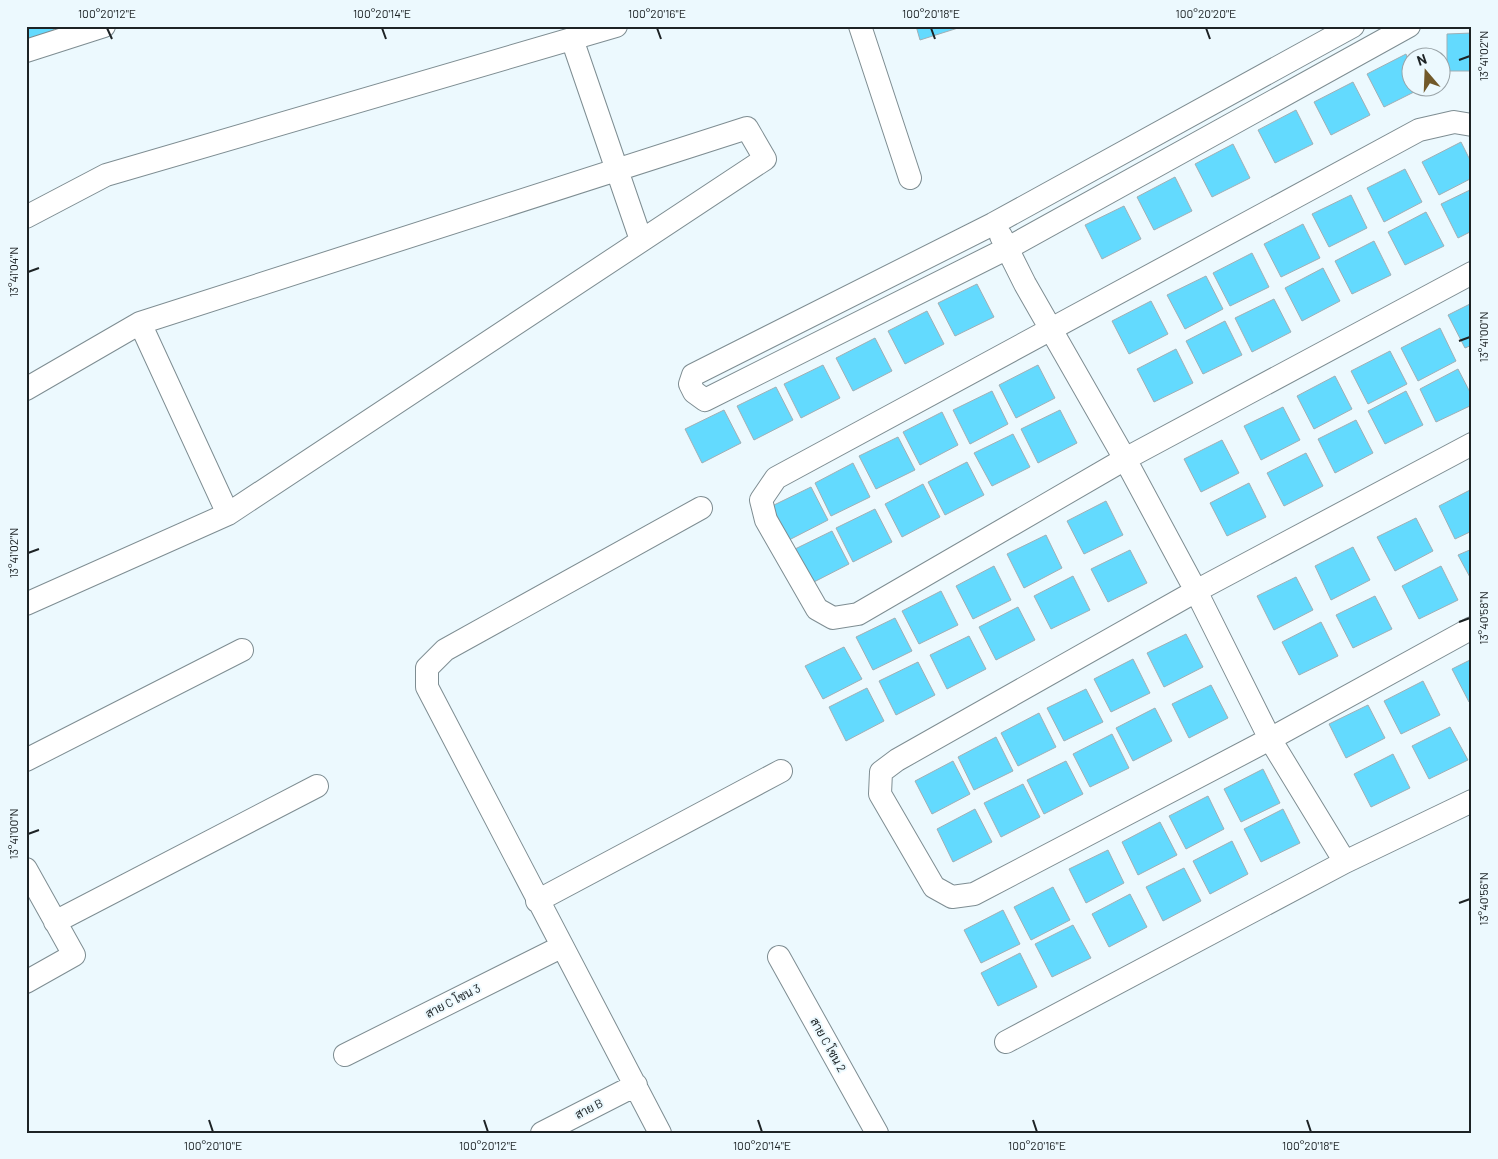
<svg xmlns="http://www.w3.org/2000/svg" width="1498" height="1159" font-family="Barlow,Sarabun,sans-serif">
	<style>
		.building { fill: #63dafe; stroke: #a0afb5 }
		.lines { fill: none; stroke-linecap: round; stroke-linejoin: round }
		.street-casing { stroke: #7e8d92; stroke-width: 24 }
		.street { stroke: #fff; stroke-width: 22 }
		.ticks { fill: none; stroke: #1d2325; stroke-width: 2 }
		.labels { text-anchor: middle; stroke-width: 4; stroke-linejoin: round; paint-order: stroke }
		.street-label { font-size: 12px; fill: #1d2325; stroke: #ecf9fe }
		.neatline { fill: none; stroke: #1d2325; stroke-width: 2 }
		.ticks-label { font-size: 12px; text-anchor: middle; fill: #1d2325 }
	</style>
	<rect width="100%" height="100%" fill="#ecf9fe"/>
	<!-- building -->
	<path class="building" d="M26,26h27l1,6 -28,9z
		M916,26h42v2l-38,12z
		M1472,33v38h-25v-37z
		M1406,54l4,10v24h12l-38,19 -17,-33z
		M1353,82l17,33 -39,20 -17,-33z
		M1296,110l17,34 -38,19 -17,-33z
		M1461,142l11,22v14l-33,17 -17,-33z
		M1233,144l17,34 -38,19 -17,-33z
		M1405,169l17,33 -38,20 -17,-34z
		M1175,177l17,34 -38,19 -17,-33z
		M1472,189v42l-14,7 -17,-34z
		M1351,195l16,33 -38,19 -17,-33z
		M1124,206l17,33 -39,20 -17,-34z
		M1426,212l18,34 -39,19 -17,-33z
		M1303,224l17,34 -39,19 -17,-33z
		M1374,241l17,34 -39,19 -17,-33z
		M1252,253l17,34 -39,19 -17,-33z
		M1323,268l17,33 -38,20 -17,-33z
		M1206,276l17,33 -38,20 -18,-34z
		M977,284l17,33 -39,19 -17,-33z
		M1274,299l17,33 -39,20 -17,-34z
		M1151,301l17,33 -39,20 -17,-33z
		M1472,303v42l-7,3 -17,-33z
		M927,311l17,33 -39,20 -17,-33z
		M1225,321l17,34 -39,19 -17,-33z
		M1440,328l16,33 -38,20 -17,-33z
		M875,338l17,33 -39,20 -17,-33z
		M1176,349l17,34 -39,19 -17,-33z
		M1390,351l17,33 -39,20 -17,-33z
		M823,365l17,33 -39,20 -17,-34z
		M1038,365l17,33 -39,20 -17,-33z
		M1458,369l14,27v9l-36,17 -16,-33z
		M1335,376l17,33 -38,20 -17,-33z
		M776,387l17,33 -39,20 -17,-34z
		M992,391l16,33 -38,20 -17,-34z
		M1406,391l17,34 -38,19 -17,-33z
		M1283,407l17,33 -39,20 -17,-34z
		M724,410l17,33 -39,20 -17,-34z
		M1060,410l17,33 -39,20 -17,-34z
		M942,412l16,33 -38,20 -17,-33z
		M1356,420l17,33 -38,20 -17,-34z
		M1013,434l17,33 -38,19 -18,-33z
		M898,437l17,33 -39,19 -17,-33z
		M1222,440l17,33 -38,19 -17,-33z
		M1306,453l17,33 -39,20 -17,-33z
		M967,462l17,33 -39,20 -17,-33z
		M853,463l17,34 -39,19 -16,-33z
		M1249,483l17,34 -39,19 -17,-33z
		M923,484l17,33 -38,20 -17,-33z
		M811,487l17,33 -39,20 -17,-34z
		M1472,489v42l-17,8 -16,-33z
		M1106,501l17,34 -39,19 -17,-33z
		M875,509l17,33 -39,20 -17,-34z
		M1416,518l17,33 -38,20 -18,-34z
		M832,531l17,33 -39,20 -17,-34z
		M1046,535l16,33 -38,20 -17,-34z
		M1353,547l17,33 -39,20 -16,-34z
		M1472,549v32l-14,-26z
		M1130,550l17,33 -39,19 -17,-33z
		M994,566l17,34 -38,19 -17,-33z
		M1441,566l17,34 -39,19 -17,-33z
		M1073,576l17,34 -39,19 -17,-33z
		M1296,577l17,33 -39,20 -17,-34z
		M941,591l17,34 -39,19 -17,-33z
		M1375,596l17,33 -39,19 -17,-33z
		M1018,607l17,33 -39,20 -17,-33z
		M895,618l17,33 -39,19 -17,-33z
		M1321,622l17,34 -39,19 -17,-33z
		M1186,634l17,33 -39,20 -17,-34z
		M969,636l17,33 -39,20 -17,-34z
		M844,647l18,32 -39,20 -18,-33z
		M1133,659l17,34 -39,19 -17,-33z
		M1472,659v42l-3,1 -17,-33z
		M918,662l17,33 -39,20 -17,-34z
		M1423,681l17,34 -39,19 -17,-33z
		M1211,685l17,33 -39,20 -17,-34z
		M867,688l17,33 -38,20 -17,-34z
		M1086,689l17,33 -39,19 -17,-33z
		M1368,705l17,33 -39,20 -17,-34z
		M1155,708l17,33 -39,20 -17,-33z
		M1039,713l17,34 -38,19 -17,-33z
		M1450,727l18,33 -39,19 -17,-33z
		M1112,734l17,34 -39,19 -17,-33z
		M996,737l17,34 -39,19 -16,-33z
		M1393,754l17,34 -39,19 -17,-33z
		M953,761l17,33 -38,20 -17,-33z
		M1066,761l17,33 -39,20 -17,-34z
		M1263,769l17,34 -39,19 -17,-33z
		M1023,784l17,33 -39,20 -17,-34z
		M1208,796l16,33 -38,20 -17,-33z
		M975,809l17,33 -39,20 -16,-33z
		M1283,809l17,34 -39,19 -17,-33z
		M1160,822l17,33 -39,20 -16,-33z
		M1232,841l16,33 -38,20 -17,-33z
		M1108,850l16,33 -38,20 -17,-34z
		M1184,868l17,33 -38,20 -17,-34z
		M1053,887l17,33 -39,20 -17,-33z
		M1130,894l17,33 -38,20 -17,-33z
		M1003,910l17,34 -39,19 -17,-33z
		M1073,925l18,33 -39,19 -17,-33z
		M1020,953l17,34 -39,19 -17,-33z"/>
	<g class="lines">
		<defs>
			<path id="street" d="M860,26l50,152
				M1353,26l-360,198 -300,151 -3,9 4,8 11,8 303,-152 401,-222
				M572,39l69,201
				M26,51l78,-25
				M1472,125l-18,-3 -35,8 -643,348 -15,22 5,20 51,89 16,9 25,-4 267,-155 347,-186
				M26,217l80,-42 510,-149
				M1001,236l24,48 100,175 71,132 74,148 75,123
				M140,323l88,191
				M26,389l114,-66 607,-195 18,31 -537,355 -202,90
				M1472,444l-276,147 -299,169 -16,12 -1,22 54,93 18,10 22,-3 296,-155 202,-111
				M26,760l216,-110
				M26,869l48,86 -48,27
				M537,901l244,-130
				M55,922l262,-136
				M779,957l98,176
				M1006,1042l339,-180 127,-61
				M345,1055l216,-108
				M542,1133l94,-48
				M660,1133l-233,-446v-19l18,-18 256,-142"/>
		</defs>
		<!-- street casing -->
		<use href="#street" class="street-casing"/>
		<!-- street -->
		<use href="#street" class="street"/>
	</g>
	<!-- ticks -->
	<path class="ticks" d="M107,28l5,11M382,28l4,11M657,28l4,11M931,28l4,11M1206,28l4,11M1459,60l11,-4M28,272l11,-4M1459,341l11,-4M28,553l11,-4M1459,622l11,-4M28,834l11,-4M1459,903l11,-4M209,1120l4,12M484,1120l4,12M758,1120l4,12M1033,1120l4,12M1307,1120l4,12"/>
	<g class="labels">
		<!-- street labels -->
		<g class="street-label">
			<text transform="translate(453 1001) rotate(-27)" y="4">สาย C โซน 3</text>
			<text transform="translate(828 1045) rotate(61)" y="4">สาย C โซน 2</text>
			<text transform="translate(589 1109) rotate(-27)" y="4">สาย B</text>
		</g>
	</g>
	<!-- border -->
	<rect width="1498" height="1159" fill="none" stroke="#ecf9fe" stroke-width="55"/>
	<!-- north arrow -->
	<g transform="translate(1426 72) rotate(341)"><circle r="24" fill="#ecf9fe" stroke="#99a3a7"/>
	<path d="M0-4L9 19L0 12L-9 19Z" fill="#71592a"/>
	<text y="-8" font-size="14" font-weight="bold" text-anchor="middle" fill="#1d2325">N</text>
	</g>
	<rect x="28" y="28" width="1442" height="1104" class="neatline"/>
	<g class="ticks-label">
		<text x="107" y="18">100°20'12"E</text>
		<text x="382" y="18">100°20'14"E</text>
		<text x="657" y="18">100°20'16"E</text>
		<text x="931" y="18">100°20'18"E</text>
		<text x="1206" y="18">100°20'20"E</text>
		<text transform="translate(1484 56) rotate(-90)" y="4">13°41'02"N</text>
		<text transform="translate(14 272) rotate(-90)" y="4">13°41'04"N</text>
		<text transform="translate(1484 337) rotate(-90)" y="4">13°41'00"N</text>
		<text transform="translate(14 553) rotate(-90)" y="4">13°41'02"N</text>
		<text transform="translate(1484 618) rotate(-90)" y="4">13°40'58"N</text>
		<text transform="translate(14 834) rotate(-90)" y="4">13°41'00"N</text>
		<text transform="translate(1484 899) rotate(-90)" y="4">13°40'56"N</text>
		<text x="213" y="1150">100°20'10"E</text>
		<text x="488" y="1150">100°20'12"E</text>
		<text x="762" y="1150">100°20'14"E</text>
		<text x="1037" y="1150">100°20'16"E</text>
		<text x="1311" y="1150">100°20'18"E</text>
	</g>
</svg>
